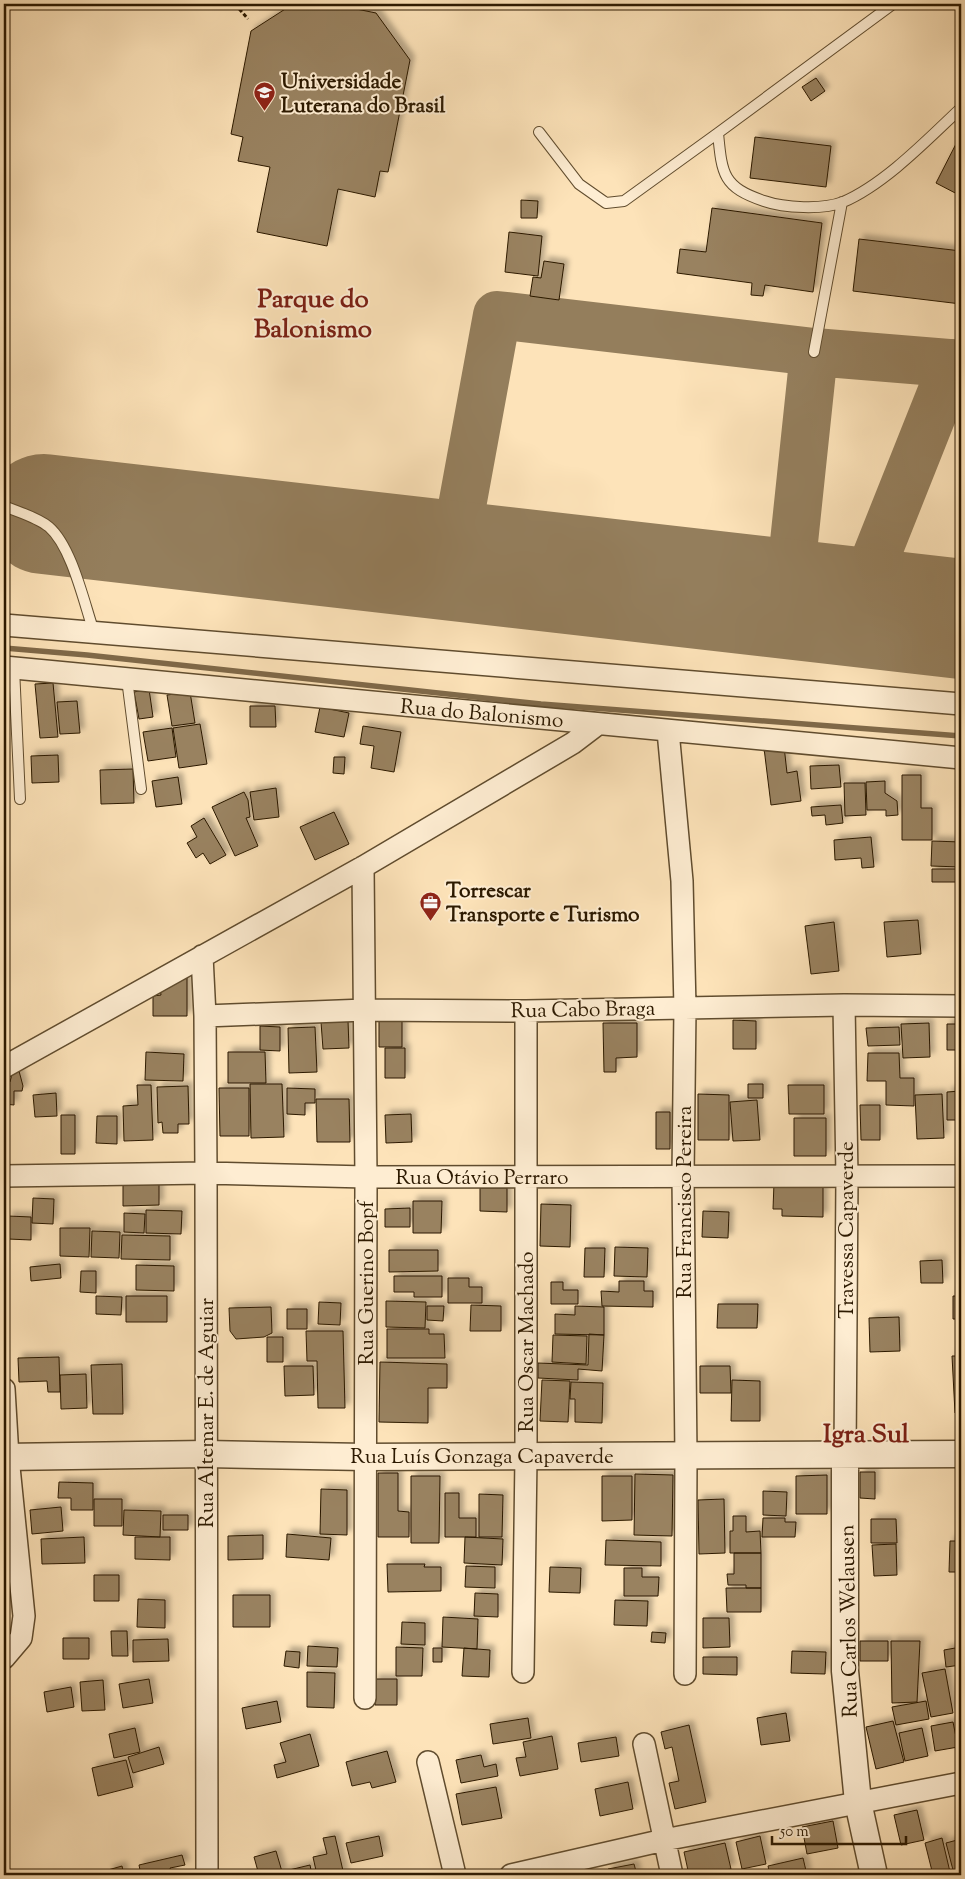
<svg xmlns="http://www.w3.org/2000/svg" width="965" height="1879" font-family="'Sorts Mill Goudy',serif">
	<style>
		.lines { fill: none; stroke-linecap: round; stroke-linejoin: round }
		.stream { stroke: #7f6949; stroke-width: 5.5 }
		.taxiway { stroke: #947e5c; stroke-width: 48 }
		.runway { stroke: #947e5c; stroke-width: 120 }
		.building { fill: #998260; stroke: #2c1900; filter: url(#shadow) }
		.service-casing { stroke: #604c2e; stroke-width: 12 }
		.minor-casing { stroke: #604c2e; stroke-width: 24 }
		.tertiary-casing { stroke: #604c2e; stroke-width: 29 }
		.path { stroke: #2c1900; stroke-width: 3; stroke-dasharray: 4 2.5; stroke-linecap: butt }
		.service { stroke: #feedd2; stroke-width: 10 }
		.minor { stroke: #feedd2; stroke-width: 21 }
		.tertiary { stroke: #feedd2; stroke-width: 26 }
		.labels { text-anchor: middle; stroke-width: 4; stroke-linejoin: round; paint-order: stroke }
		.poi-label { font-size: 21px; font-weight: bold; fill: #2c1900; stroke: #feedd2; text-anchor: start }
		.street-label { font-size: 21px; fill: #2c1900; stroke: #feedd2 }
		.district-label { font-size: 26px; font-weight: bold; fill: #7a1f14; stroke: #feedd2 }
	</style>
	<defs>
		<filter id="shadow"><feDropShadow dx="4.5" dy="-4.5" stdDeviation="2.5" flood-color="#0004"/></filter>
	</defs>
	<rect width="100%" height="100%" fill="#fde3b9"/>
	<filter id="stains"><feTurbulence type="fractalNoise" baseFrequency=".004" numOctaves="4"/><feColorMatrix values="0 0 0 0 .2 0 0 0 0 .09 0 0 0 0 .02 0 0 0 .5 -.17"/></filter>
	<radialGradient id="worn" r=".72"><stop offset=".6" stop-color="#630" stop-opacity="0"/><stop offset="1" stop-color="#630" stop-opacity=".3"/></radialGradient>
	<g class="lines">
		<!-- stream -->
		<path class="stream" d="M4,648l83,7 454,49 420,32"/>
		<!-- taxiway -->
		<path class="taxiway" d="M452,561l45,-246 317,37 147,12
			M788,599l26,-247
			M856,607l97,-244"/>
		<!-- runway -->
		<path class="runway" d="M44,514l917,105"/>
	</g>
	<!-- building -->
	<path class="building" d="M293,4h39l44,9 34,47 -22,112 -8,-1 -5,26 -37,-8 -11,57 -70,-14 13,-65 -32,-6 5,-24 -12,-3 20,-103z
		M816,78l9,13 -14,10 -9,-14z
		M755,137l76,9 -5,41 -76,-9z
		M959,138l2,1v57l-25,-13z
		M521,200l17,1 -1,17h-16z
		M712,208l110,15 -9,69 -48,-7 -2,11 -12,-1 1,-12 -75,-10 3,-24 26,3z
		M509,232l33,4 -4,40 -33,-4z
		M859,239l102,12v53l-108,-13z
		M544,261l20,3 -5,36 -29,-4 3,-19 8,1z
		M53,683l5,54 -18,1 -5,-54z
		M149,689l4,28 -14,2 -5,-27z
		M190,692l5,31 -23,3 -5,-31z
		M77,701l3,32 -20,1 -3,-32z
		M250,706h25l1,21h-26z
		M320,707l29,6 -5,24 -29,-5z
		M200,724l7,40 -28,4 -6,-40z
		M363,726l38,6 -7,40 -23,-4 3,-22 -14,-2z
		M172,728l4,29 -28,4 -5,-29z
		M784,746l3,27 10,-2 4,30 -30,4 -7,-57z
		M58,755l1,27 -27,1 -1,-27z
		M334,757h11l-1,17 -11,-1z
		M839,765l2,22 -30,2 -1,-23z
		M133,769l1,34 -33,1 -1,-34z
		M902,775h19v33h11v32h-30z
		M178,777l4,27 -26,3 -4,-26z
		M885,781v12l12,8 1,14 -12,1v-6h-19l-1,-28z
		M844,783h21l1,32 -21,1z
		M276,788l3,29 -25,3 -4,-28z
		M244,792l4,8 2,17 -4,1 12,28 -23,10 -23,-49z
		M841,805l2,18 -17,2 -1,-10 -13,1 -1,-9z
		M334,812l15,32 -34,16 -15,-33z
		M204,818l22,37 -16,9 -7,-11 -7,5 -9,-15 10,-6 -6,-11z
		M871,837l3,30 -12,1 -1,-10 -26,2 -1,-20z
		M932,841l29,1v25l-30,-1z
		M932,869h27v13h-27z
		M918,920l3,34 -34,3 -3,-35z
		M834,922l5,49 -28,3 -6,-48z
		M170,978h17v38h-34v-20l8,-1 -1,-7z
		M379,1018h23v29h-23z
		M733,1020l23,1v28h-23z
		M348,1021l1,27 -26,1 -2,-27z
		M603,1023h34v34l-21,1v14h-12z
		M929,1023l1,34 -27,1 -2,-34z
		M947,1024h14v26h-14z
		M260,1026l20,1v24l-20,-1z
		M315,1027l2,45 -28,1 -1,-45z
		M899,1027l1,18 -32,1 -2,-18z
		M385,1048h20v30h-20z
		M146,1052l38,2 -1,27 -38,-1z
		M228,1052h37l1,31h-38z
		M868,1053h31l1,25h14v28l-28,-1v-24h-19z
		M13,1070l6,1 4,15 -1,5h-8v14l-10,-1v-23l6,1z
		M960,1081l1,39h-14v-28l14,-1z
		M250,1084h32l2,53 -33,1z
		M748,1084h15v14h-15z
		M137,1085h14l2,55 -29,1 -1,-35 15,-1z
		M788,1085h36v29h-35z
		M188,1086l1,38h-11v9h-15l-1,-11 -4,1 -1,-36z
		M219,1088h30v48h-29z
		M287,1088l28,1v14h-10v12l-18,-1z
		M56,1093l1,23 -22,1 -2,-22z
		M698,1094l31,1v45h-31z
		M942,1094l2,44 -27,1 -2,-44z
		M316,1099h33l1,43h-33z
		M757,1100l3,40 -27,1 -3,-39z
		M860,1105h20v35h-19z
		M656,1112h14v37h-14z
		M411,1114l1,28 -26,1 -1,-28z
		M61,1115h14v39h-14z
		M97,1116h20v28l-21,-1z
		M794,1118h32v38h-32z
		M159,1183v22l-36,1v-22z
		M774,1183l49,1v33l-41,-1v-7h-9z
		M480,1188h27v24l-27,-1z
		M33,1198l21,1 -1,25 -21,-1z
		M413,1201h29l-1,32h-28z
		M541,1204l30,1 -1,42 -30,-1z
		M410,1208v19h-25v-18z
		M146,1210l36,1 -1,23 -35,-1z
		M703,1211l26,1 -1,26 -26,-1z
		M124,1213l21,1 -1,19 -20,-1z
		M8,1216l23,1v23l-23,-1z
		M60,1228h30l-1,29 -29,-1z
		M92,1231l28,1 -1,26 -28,-1z
		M122,1235l48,1v24l-49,-1z
		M615,1247l33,1 -1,29 -33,-1z
		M585,1248h20l-1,29h-20z
		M389,1250h49v21l-49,1z
		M942,1260l1,23h-22l-1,-22z
		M60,1264l1,14 -30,3 -1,-14z
		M136,1265l38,1v25l-38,-1z
		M81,1271h15v22l-16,-1z
		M394,1276h48v21h-28v-5h-20z
		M448,1278h21v9h13v16h-34z
		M619,1281h25v10h9v16l-51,-1 -1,-15 18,1z
		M551,1282h12v8h15v14h-27z
		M96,1296l26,1 -1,18 -25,-1z
		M126,1296h41v26h-41z
		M953,1296h8v23h-8z
		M386,1301l40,1 -1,26 -39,-1z
		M319,1302l22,1 -1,22 -22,-1z
		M718,1304h40l-1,24h-40z
		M471,1305l30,1v25h-31z
		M427,1306h17l-1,15 -16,-1z
		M575,1306l29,1v28l-49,-1v-20l20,1z
		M271,1307l1,26 -8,4 -28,2 -6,-8 -1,-23z
		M287,1309h20v20h-20z
		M899,1317l1,34 -30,1 -1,-34z
		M387,1329h42v5h15l1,24h-58z
		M306,1331h37l2,77h-27l-1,-47h-10z
		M589,1334l15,1 -2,36 -24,-2v11l-40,-2v-15l50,2z
		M553,1335l34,1 -1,28 -34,-2z
		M267,1337h16v25h-16z
		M952,1356h9v57h-6z
		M59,1357l1,35h-12l-1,-11 -28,1 -1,-24z
		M380,1362l67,2v24h-19v35l-49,-1z
		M122,1364l1,50h-30l-2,-49z
		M284,1366h29l1,29 -29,1z
		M700,1366h30l1,27h-31z
		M86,1374l1,34 -26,1 -1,-34z
		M542,1380l28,1 -2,41 -28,-1z
		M732,1380l28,1v40h-29z
		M571,1382l32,1 -1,40 -27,-1v-23h-5z
		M860,1472h15v27l-15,-1z
		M378,1473h20v38l11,1v25h-31z
		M635,1474l38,1 -1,61 -38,-1z
		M827,1475v39h-31v-38z
		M411,1476h29l-1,67h-28z
		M602,1476h30v44l-30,1z
		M59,1482l34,1v27h-22v-12h-13z
		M321,1489l26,1v45l-27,-1z
		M763,1491l24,1 -1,24 -23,-1z
		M445,1493h14v25h17v19h-31z
		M479,1494l24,1 -1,42h-23z
		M94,1499h28v27h-28z
		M724,1499l1,54 -26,1 -1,-54z
		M61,1507l2,24 -31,3 -2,-24z
		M124,1510l37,1 -1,26 -37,-2z
		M163,1515h25v15h-25z
		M733,1516h13v16l14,-1 1,22h-31v-22h3z
		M763,1518h22v4h11l-1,15h-33z
		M871,1519h25l1,24h-26z
		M287,1534l44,4 -2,22 -43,-3z
		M263,1535v24l-35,1v-24z
		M84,1537l1,26 -43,1 -1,-25z
		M135,1537h35v23l-35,-1z
		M465,1537l38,2 -1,26 -38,-2z
		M606,1540l55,2v24l-56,-1z
		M950,1541h11v31h-12z
		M896,1544l1,31 -23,1 -2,-31z
		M734,1553h27v35h-15v-3h-18l-1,-11h7z
		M387,1564h38l-1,3h17v24l-53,1z
		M466,1566l29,1v21l-30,-1z
		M550,1567l31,1 -1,25 -31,-1z
		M624,1568h18v9h17l-1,19h-34z
		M94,1575h25v26h-25z
		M726,1588h35v24h-34z
		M475,1593l23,1v23l-24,-1z
		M233,1595h37v32h-37z
		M138,1599l27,1v28l-28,-1z
		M615,1600l33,1 -1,25 -33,-1z
		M957,1616h4v27l-5,-1z
		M443,1617l35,2 -1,30 -35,-2z
		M703,1618h26l1,29 -27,1z
		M402,1622l23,1v22l-24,-1z
		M111,1631h16l1,25h-16z
		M652,1632l14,1 -1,10 -14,-1z
		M63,1638h26v21h-26z
		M168,1639l1,22 -36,1v-22z
		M860,1641h28v20h-28z
		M891,1641h29l-3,61 -25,1z
		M308,1646l30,2 -1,19 -30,-1z
		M396,1647l27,1 -1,28h-26z
		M961,1647v18l-15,2 -2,-17z
		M433,1648h9v14h-9z
		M464,1648l26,2 -1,27 -27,-1z
		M286,1651l14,1 -1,16 -15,-2z
		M792,1651l34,1 -1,22 -34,-1z
		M703,1657h34v18l-34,-1z
		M945,1669l8,44 -22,4 -9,-44z
		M307,1672l28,1 -1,35 -27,-1z
		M149,1679l4,24 -30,5 -4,-24z
		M374,1679h23v26h-22z
		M103,1680l2,30 -23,1 -2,-29z
		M71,1687l3,20 -27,5 -3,-20z
		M277,1701l4,21 -35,7 -4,-21z
		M926,1701l3,18 -33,6 -4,-18z
		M786,1713l4,28 -29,4 -4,-27z
		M528,1718l3,20 -38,6 -3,-20z
		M893,1721l11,41 -28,7 -10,-42z
		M953,1722l5,25 -23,4 -4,-25z
		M689,1725l17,77 -31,7 -6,-26 10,-2 -7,-34 -7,2 -4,-17z
		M135,1728l5,24 -26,6 -5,-24z
		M922,1728l6,28 -23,5 -6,-28z
		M310,1734l9,32 -42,12 -3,-13 12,-3 -6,-19z
		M552,1736l6,33 -38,7 -4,-18 10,-1 -3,-15z
		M616,1737l3,19 -38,6 -3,-19z
		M159,1747l5,17 -31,9 -5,-16z
		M387,1751l9,31 -24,6 -2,-6 -18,4 -6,-24z
		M481,1755l3,12 12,-3 2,12 -37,7 -5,-23z
		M126,1760l7,27 -35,9 -6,-28z
		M628,1782l5,27 -33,7 -5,-27z
		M496,1787l6,31 -40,7 -6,-31z
		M917,1810l7,30 -23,5 -7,-30z
		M833,1821l5,27 -31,6 -5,-27z
		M335,1836l9,39h-27l-4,-18 14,-3 -4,-16z
		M379,1836l4,20 -32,7 -5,-20z
		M760,1836l6,28 -24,5 -6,-27z
		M942,1838l8,34 -17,3 -8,-32z
		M961,1839v29l-8,2 -7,-27z
		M725,1843l6,26 -42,6 -5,-23z
		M276,1851l7,24h-24l-5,-18z
		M182,1855l3,10 -15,3 2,7h-31l-2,-10z
		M803,1858l4,17h-37l-2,-9z
		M634,1864l3,11h-28l-1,-6z
		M310,1865l2,10h-26l-1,-4z
		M122,1866l2,9h-14l-2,-5z"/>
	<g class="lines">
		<defs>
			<path id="service" d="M539,132l40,52 27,19 18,-2 94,-68 175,-129
				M718,133c4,42 5,54 46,68 20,7 59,9 79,1 42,-18 85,-63 118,-94
				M814,352l28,-150
				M4,506c14,6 33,11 45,21 23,20 35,76 45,105
				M14,668l6,131
				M127,679l14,110"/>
			<path id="minor" d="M4,625l957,79
				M4,667l957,91
				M668,731l14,150 3,127 -2,168 3,280 -1,218
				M363,867l3,310 -1,521
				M202,956l3,60 1,157 1,697
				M844,1005l3,171 -2,279
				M205,1016l160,-6 161,1 318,-6 117,1
				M4,1067l359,-200 210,-124 25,-19
				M4,1176l202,-3 160,4 595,-1
				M4,1389l4,68 16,159 -3,22 -17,20
				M523,1672l3,-215v-446
				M644,1744l28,131
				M428,1762l27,113
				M511,1875l153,-35 297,-57"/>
			<path id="tertiary" d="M845,1455v216l13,131 16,73
				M4,1457l202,-3 159,3 596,-3"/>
		</defs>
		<!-- service casing -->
		<use href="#service" class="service-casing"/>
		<!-- minor casing -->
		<use href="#minor" class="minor-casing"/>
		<!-- tertiary casing -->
		<use href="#tertiary" class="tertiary-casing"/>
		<!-- path -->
		<path class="path" d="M235,4l13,15"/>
		<!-- service -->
		<use href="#service" class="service"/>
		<!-- minor -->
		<use href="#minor" class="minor"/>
		<!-- tertiary -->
		<use href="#tertiary" class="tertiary"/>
	</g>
	<!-- icons -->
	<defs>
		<symbol id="university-pin" viewBox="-11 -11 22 30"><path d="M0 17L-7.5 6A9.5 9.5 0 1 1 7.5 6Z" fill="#8f2418" stroke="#feedd2"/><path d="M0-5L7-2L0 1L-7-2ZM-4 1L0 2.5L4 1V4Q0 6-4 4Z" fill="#fff"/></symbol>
		<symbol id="office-pin" viewBox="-11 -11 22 30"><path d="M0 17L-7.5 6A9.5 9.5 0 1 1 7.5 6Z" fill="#8f2418" stroke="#feedd2"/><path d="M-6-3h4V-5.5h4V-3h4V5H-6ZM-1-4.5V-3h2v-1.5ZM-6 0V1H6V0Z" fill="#fff"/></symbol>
	</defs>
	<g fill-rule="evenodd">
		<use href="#university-pin" x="252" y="80" width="25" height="34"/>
		<use href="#office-pin" x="418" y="890" width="25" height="34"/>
	</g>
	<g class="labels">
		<!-- poi labels -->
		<g class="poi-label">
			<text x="281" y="88">Universidade<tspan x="281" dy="24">Luterana do Brasil</tspan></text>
			<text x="446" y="897">Torrescar<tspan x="446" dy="24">Transporte e Turismo</tspan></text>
		</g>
		<!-- street labels -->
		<g class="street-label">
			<text transform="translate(482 713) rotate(5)" y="7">Rua do Balonismo</text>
			<text transform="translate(583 1009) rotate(-1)" y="7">Rua Cabo Braga</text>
			<text x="482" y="1184">Rua Otávio Perraro</text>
			<text transform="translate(684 1202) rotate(-90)" y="7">Rua Francisco Pereira</text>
			<text transform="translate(846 1230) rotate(-90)" y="7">Travessa Capaverde</text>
			<text transform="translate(366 1283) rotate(-90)" y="7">Rua Guerino Bopf</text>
			<text transform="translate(526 1342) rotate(-90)" y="7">Rua Oscar Machado</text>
			<text transform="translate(206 1413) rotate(-90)" y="7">Rua Altemar E. de Aguiar</text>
			<text x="482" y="1463">Rua Luís Gonzaga Capaverde</text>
			<text transform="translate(848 1621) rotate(-91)" y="7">Rua Carlos Welausen</text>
		</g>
		<!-- district labels -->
		<g class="district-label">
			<text x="313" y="307">Parque do<tspan x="313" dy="30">Balonismo</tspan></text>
			<text x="866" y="1442">Igra Sul</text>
		</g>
	</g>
	<!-- margin -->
	<rect width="965" height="1879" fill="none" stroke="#fde3b9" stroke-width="20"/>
	<rect x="5" y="5" width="955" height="1869" fill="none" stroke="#2c1900" stroke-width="2.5"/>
	<rect x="10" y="10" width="945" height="1859" fill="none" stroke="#2c1900"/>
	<!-- scale -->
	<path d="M772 1836v8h134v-8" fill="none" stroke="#2c1900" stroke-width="2.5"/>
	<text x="780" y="1836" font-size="15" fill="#2c1900" stroke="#feedd2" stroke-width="4" paint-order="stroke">50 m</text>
	<rect width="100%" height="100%" filter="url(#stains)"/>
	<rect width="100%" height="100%" fill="url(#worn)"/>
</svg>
